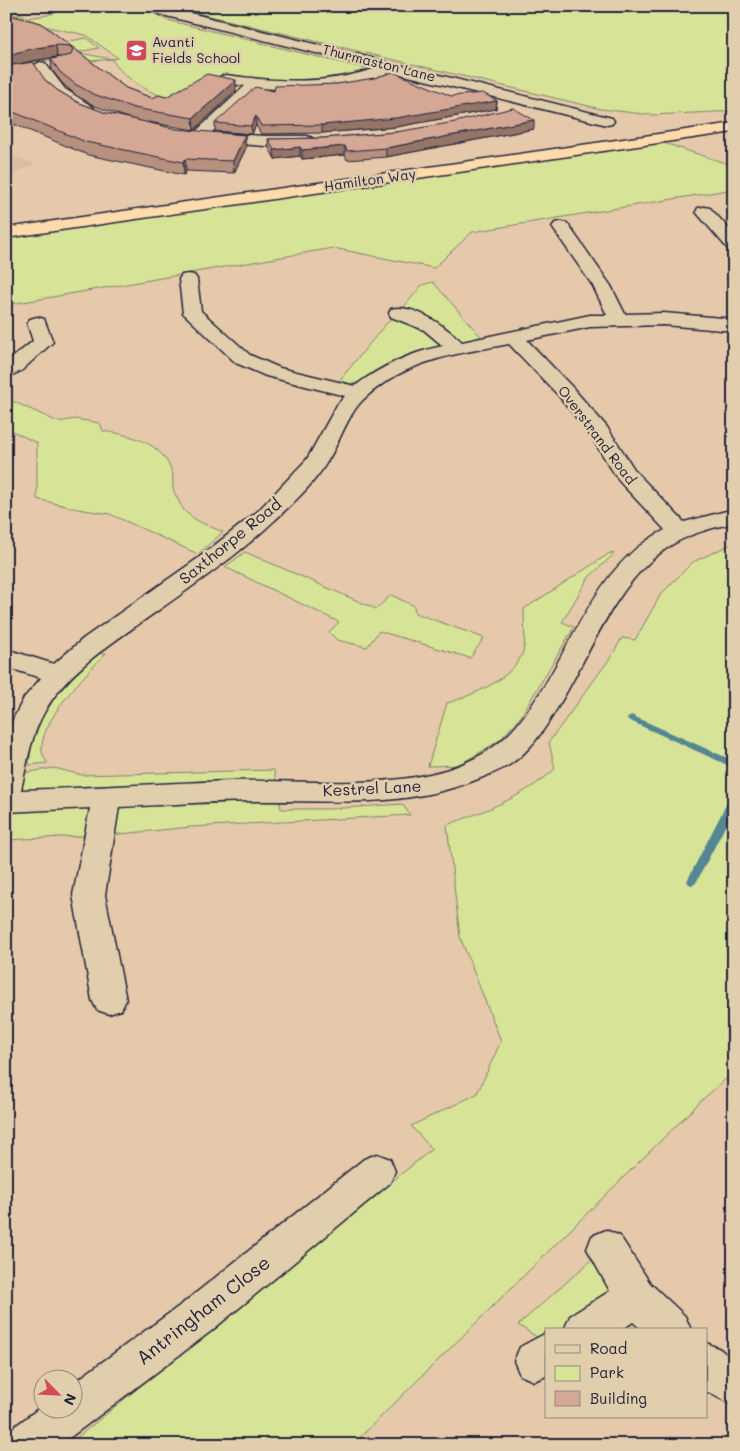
<svg xmlns="http://www.w3.org/2000/svg" width="740" height="1451" font-family="Mali,sans-serif">
	<style>
		.built { fill: #dcbca2 }
		.green { fill: #d7e497; stroke: #7c8369 }
		.lines { fill: none; stroke-linecap: round; stroke-linejoin: round }
		.stream { fill: #558694; fill-rule: evenodd }
		.minor-casing { stroke: #22223b; stroke-width: 3 }
		.highway-casing { stroke: #22223b; stroke-width: 3 }
		.minor { fill: #e0ceac; fill-rule: evenodd }
		.highway { fill: #fedbac; fill-rule: evenodd }
		.wall { fill: #b79080; stroke: #22223b; fill-rule: evenodd }
		.shaded-wall { fill: #957568; stroke: #22223b }
		.building { fill: #d5a795; stroke: #22223b }
		.labels { text-anchor: middle; stroke-width: 5; stroke-linejoin: round; paint-order: stroke }
		.far-poi-label { font-size: 14px; fill: #22223b; stroke: #e0ceac; text-anchor: start }
		.far-street-label { font-size: 14px; fill: #22223b; stroke: #e0ceac }
		.street-label { font-size: 16px; fill: #22223b; stroke: #e0ceac }
		.near-street-label { font-size: 19px; fill: #22223b; stroke: #e0ceac }
	</style>
	<rect width="100%" height="100%" fill="#e5c9aa"/>
	<filter id="ink" filterUnits="userSpaceOnUse"><feTurbulence type="fractalNoise" baseFrequency=".02" numOctaves="2"/><feDisplacementMap in="SourceGraphic" scale="10" xChannelSelector="R" yChannelSelector="G"/><feConvolveMatrix kernelMatrix="1 2 1 2 8 2 1 2 1" color-interpolation-filters="sRGB"/></filter>
	<g filter="url(#ink)">
		<!-- built -->
		<path class="built" d="M6,153l29,11 -29,13z"/>
		<!-- green -->
		<path class="green" d="M108,6h31l28,14 204,50c-36,13 -72,12 -110,9 -9,0 -26,-5 -34,-4 -13,2 -35,25 -52,24 -19,-1 -54,-22 -63,-40l-32,3 -2,-6 -72,10 73,-13 33,6 6,-1 -32,-23 -62,-13 -7,-5 2,-1 -13,-5v-4l23,11 19,-3 17,-6z
			M168,6h566v105l-82,4 -51,-6z
			M86,38l13,10 -62,12 -13,-10z
			M652,139l82,27v23l-262,43 -38,36 -101,-20 -327,57v-72z
			M433,282l49,56 -120,43 -10,3 -13,-3 46,-56 18,-17 19,-23z
			M6,398l52,24 17,-3 25,4 3,8c28,4 59,11 69,41 2,5 0,11 1,16 1,6 7,15 10,21 8,11 28,18 40,23l-25,22 -88,-40 -32,-5 -41,-10v-56l-31,-15z
			M734,543v529l-30,26 -352,347h-284l364,-296 -21,-23 66,-32 24,-53 -41,-104 -13,-112c38,-14 77,-28 108,-56l-6,-27 62,-85 11,-19 13,2 26,-46 32,-32z
			M245,552l131,57 15,-14 23,11 1,7 69,25 -14,20 -91,-27 -12,16 -30,-7 -8,-8 10,-10 -114,-55z
			M610,553l4,1 -25,23 -27,45 12,5 -53,89 -21,24 -41,25 -31,1 19,-63c26,-8 65,-23 76,-51 3,-9 1,-32 1,-43z
			M106,653c-20,21 -68,69 -64,99 1,4 4,8 5,11l-18,2 4,-33 12,-23 14,-20 35,-35z
			M54,768l28,7 192,-5 7,39h48l73,-5 8,11 -219,12 -71,7 -114,6v-64z
			M594,1258l17,36 -49,36h-16v11l-1,1 -27,-17z"/>
		<g class="lines">
			<!-- stream -->
			<path class="stream" d="M631,715l103,46v7l-106,-48 -1,-2z
				M734,796v13l-37,72 -2,3 -3,1 -3,-1 -2,-3 42,-82z"/>
			<defs>
				<path id="minor" d="M144,6h18l450,112 2,3 -2,3 -5,1 -215,-53c-43,15 -87,20 -132,16l-49,45 55,3h41l5,2 3,3 -3,3 -46,2 -67,-5 -5,-2 -3,-3 3,-3 51,-47 -24,-4 -2,-3 2,-3 5,-1c50,7 102,10 150,-7l-214,-53z
					M40,62l5,1 20,26 28,18 2,3 -2,3c-23,6 -50,-30 -60,-47z
					M704,207l6,1 24,26v16l-6,-1 -32,-37 2,-4z
					M561,222l6,1 44,63 14,28 39,-1 70,6v12l-70,-6 -74,2 -63,13 46,48 34,39 29,45 48,50 50,-13v14c-23,5 -47,11 -67,25 -53,36 -76,105 -108,157 -13,22 -28,46 -50,60 -10,6 -21,10 -31,14 -70,29 -142,22 -216,22 -48,0 -95,4 -143,6l-14,88 21,105 -5,10 -12,4 -12,-4 -5,-10 -19,-105 17,-87 -84,4v-79l18,-35 17,-20 -35,-11v-18l48,15 30,-26 113,-79 60,-47 50,-53 30,-54 8,-9 -79,-20 -30,-13 -53,-50 -4,-34 3,-4 6,-1 6,1 3,4 4,32 49,44 30,13 75,18c26,-20 57,-34 88,-40l-19,-16 -33,-13 -2,-4 2,-4c23,-6 55,18 71,33l128,-27h17l-14,-29 -41,-59 3,-4zM509,344l50,52 31,39 29,46 46,49c-75,36 -97,135 -148,195 -64,77 -198,53 -286,56 -70,2 -140,7 -210,9 6,-27 10,-55 24,-79 20,-36 58,-62 91,-85 45,-32 98,-67 138,-105 19,-18 40,-37 53,-59 11,-17 17,-37 29,-54 6,-9 18,-18 28,-25 36,-25 83,-31 125,-39z
					M37,317l7,2 9,23 -32,29 -15,7v-15l27,-22 -6,-18 3,-4z
					M377,1154l13,5 5,12 -5,12 -180,149 -150,113h-54l4,-15 32,-24v2h30v-24l110,-80 182,-145z
					M606,1230l14,6 30,47 35,33 6,14h-49l-9,-8 -12,8h-57l6,-14 40,-25 -23,-42 5,-13z
					M546,1333v43l-12,5 -14,-6 -6,-14 6,-14z
					M706,1343l14,6 14,12v45l-28,-15z"/>
				<path id="highway" d="M734,123v9l-728,106v-10z"/>
			</defs>
			<!-- minor casing -->
			<use href="#minor" class="minor-casing"/>
			<!-- highway casing -->
			<use href="#highway" class="highway-casing"/>
			<!-- minor -->
			<use href="#minor" class="minor"/>
			<!-- highway -->
			<use href="#highway" class="highway"/>
		</g>
		<!-- wall -->
		<path class="wall" d="M6,14l35,9 74,57 11,8 26,10 84,-7 -42,39 -46,-8 98,26 -12,25 -48,-2 -2,4 -96,-20 -82,-34zM57,57h3l-9,2 1,11 10,13 15,13 18,10 33,12 -22,-5 -29,-11 -20,-12 -12,-10 -31,-15 18,-4z
			M337,84l160,17 -1,8 -100,18 -74,6 -61,1 -5,-9 -4,9 -37,-3v-8l59,-32z
			M534,129l-148,28 -39,3 -2,-5 -43,4 -2,-3 -25,3 -6,-11 -1,-9 56,-1 72,-6z"/>
		<!-- shaded-wall -->
		<path class="shaded-wall" d="M56,45l1,12 -25,4 -22,5 -4,5v-14l2,-2 22,-6z
			M236,80v11l-42,39 -1,-12z
			M497,101l-1,8 -100,18 -74,6v-8z
			M256,116v9l-4,9 -1,-8z
			M534,120v9l-148,28v-9z
			M245,135l1,13 -12,25 -1,-12z
			M345,146v9l-43,4v-9z
			M300,147v9l-25,3 -1,-9z
			M185,159l1,12 -2,4 -1,-13z"/>
		<!-- building -->
		<path class="building" d="M6,14l35,9 74,57 11,8 26,10 7,-3 7,2 41,-23 29,6 -43,38 -59,-10 -41,-14 -18,-10 -15,-12 -9,-13 20,-4 2,-5 -3,-4 -14,-1 -26,4 -22,6 -2,2z
			M6,61l7,4 20,-3 12,18 12,10 20,12 29,11 70,16 69,6 -12,26 -48,-2 -2,3 -97,-20 -80,-33z
			M393,72l58,24 32,-3 14,8 -101,17 -74,7 -61,1 -5,-10 -5,10 -36,-3 40,-36 19,4 1,-5 62,-2 37,-6z
			M513,108l21,12 -148,28 -39,3 -2,-5 -43,4 -2,-3 -26,3 -6,-11 56,-1 72,-6 59,-10z"/>
	</g>
	<!-- icons -->
	<defs>
		<symbol id="school-square" viewBox="-11 -11 22 22"><rect x="-9" y="-9" width="18" height="18" rx="4" fill="#d1495b" stroke="#e0ceac"/><path d="M0-5L7-2L0 1L-7-2ZM-4 1L0 2.5L4 1V4Q0 6-4 4Z" fill="#fff"/></symbol>
	</defs>
	<g fill-rule="evenodd">
		<use href="#school-square" x="124" y="38" width="25" height="25"/>
	</g>
	<g class="labels">
		<!-- far-poi labels -->
		<g class="far-poi-label">
			<text x="152" y="47">Avanti<tspan x="152" dy="16">Fields School</tspan></text>
		</g>
		<!-- far-street labels -->
		<g class="far-street-label">
			<text transform="translate(379 63) rotate(14)" y="5">Thurmaston Lane</text>
			<text transform="translate(370 180) rotate(-8)" y="5">Hamilton Way</text>
			<text transform="translate(597 435) rotate(53)" y="5">Overstrand Road</text>
		</g>
		<!-- street labels -->
		<g class="street-label">
			<text transform="translate(230 541) rotate(-39)" y="6">Saxthorpe Road</text>
			<text transform="translate(372 788) rotate(-3)" y="6">Kestrel Lane</text>
		</g>
		<!-- near-street labels -->
		<g class="near-street-label">
			<text transform="translate(203 1310) rotate(-38)" y="7">Antringham Close</text>
		</g>
	</g>
	<!-- margin -->
	<rect width="740" height="1451" fill="none" stroke="#e0ceac" stroke-width="25"/>
	<rect x="12" y="12" width="715" height="1426" fill="none" stroke="#22223b" stroke-width="2" filter="url(#ink)"/>
	<!-- legend -->
	<rect x="545" y="1328" width="162" height="90" fill="#e0ceac" stroke="#94897f"/>
	<rect x="555" y="1345" width="25" height="8" fill="#e0ceac" stroke="#94897f"/>
	<text x="590" y="1354" font-size="15" fill="#22223b">Road</text>
	<rect x="555" y="1366" width="25" height="15" fill="#d7e497" stroke="#94897f"/>
	<text x="590" y="1378" font-size="15" fill="#22223b">Park</text>
	<rect x="555" y="1391" width="25" height="15" fill="#d5a795" stroke="#94897f"/>
	<text x="590" y="1404" font-size="15" fill="#22223b">Building</text>
	<!-- north arrow -->
	<g transform="translate(58 1394) rotate(114)"><circle r="24" fill="#e0ceac" stroke="#94897f"/>
	<path d="M0-4L9 19L0 12L-9 19Z" fill="#d1495b"/>
	<text y="-8" font-size="14" font-weight="bold" text-anchor="middle" fill="#22223b">N</text>
	</g>
</svg>
